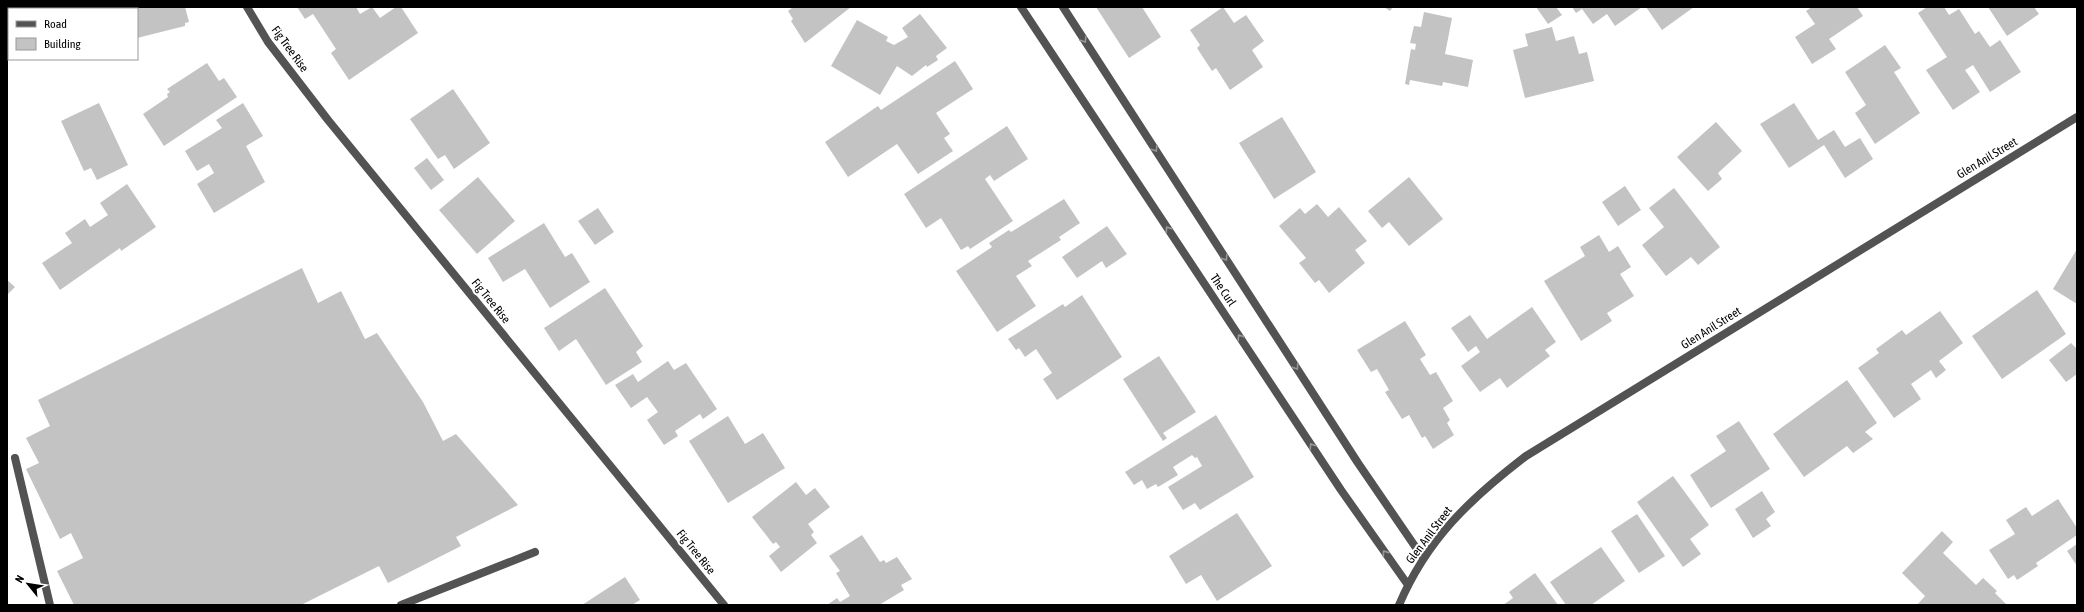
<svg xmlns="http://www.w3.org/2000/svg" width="2084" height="612" font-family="'Asap Condensed',sans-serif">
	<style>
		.building { fill: #c3c3c3 }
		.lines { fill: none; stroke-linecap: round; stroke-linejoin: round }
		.lane { stroke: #535353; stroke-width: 8 }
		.street { stroke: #535353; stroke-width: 8 }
		.oneway { stroke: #989898 }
		.labels { text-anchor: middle; stroke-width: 4; stroke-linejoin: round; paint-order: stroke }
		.street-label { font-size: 12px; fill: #000; stroke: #fff }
	</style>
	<rect width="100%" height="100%" fill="#fff"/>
	<!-- building -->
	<path class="building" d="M62,7h35v2h-34z
		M112,7h73l4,15 -4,1v3l-48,12v-29h-25z
		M297,7h59l4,7 12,-7 8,11 16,-11h5l17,26 -69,47 -18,-27 5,-4 -23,-35 -8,5z
		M793,7h58l-46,36 -14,-22 2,-2 -5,-8z
		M1096,7h46l19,30 -32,21z
		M1223,7l11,16 12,-8 18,26 -12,9 11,17 -33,23 -14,-22 -4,3 -15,-23 3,-3 -10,-15z
		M1384,7h9l-3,4z
		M1536,7h20l6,8 -14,9z
		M1572,7h70l-27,19 -8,-12 -14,10 -11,-15 -6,4z
		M1646,7h48l-32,23z
		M1812,7h45l6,9 -34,23 7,10 -24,15 -17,-27 20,-13 -9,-13z
		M1927,7h17l5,8 10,-6 16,25 4,-3 11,16 10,-7 21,32 -31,20 -17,-27 -8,5 15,22 -27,18 -27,-40 21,-13 -29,-44z
		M1988,7h46l5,7 -32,22z
		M1424,12l28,6 -7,36 28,6 -5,27 -25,-5 -1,4 -32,-6 -1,5 -4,-1 6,-35 4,1 1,-6 -6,-1 4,-17 7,1z
		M920,14l27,34 -11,8 2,4 -11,7 -1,-2 -14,11 -15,-10 -17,29 -49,-29 26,-46 31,17 -2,4 8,4 14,-8 -6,-9z
		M1552,27l4,14 18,-5 5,18 8,-2 7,29 -69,17 -12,-48 15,-4 -3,-12z
		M1885,45l16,23 -7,4 26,41 -45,31 -20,-31 11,-8 -21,-33z
		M955,61l18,28 -37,24 14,21 -6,4 9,13 -35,23 -21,-30 -49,33 -23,-35 53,-36 3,4z
		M207,63l12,18 5,-3 13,19 -73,49 -21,-32 25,-17 -1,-3 3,-2 -3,-3z
		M453,89l37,54 -36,26 -9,-14 -7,4 -28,-40z
		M99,103l29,62 -31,15 -6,-12 -7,3 -23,-50z
		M243,103l20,33 -17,10 19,36 -51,31 -17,-29 17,-11 -5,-9 -12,7 -12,-20 37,-23 -6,-8z
		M1794,103l24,37 16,-10 11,17 15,-9 13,21 -28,19 -21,-33 -35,23 -29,-44z
		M1282,117l34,55 -42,27 -35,-56z
		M1716,122l26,29 -24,22 4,6 -14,12 -31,-34z
		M1007,126l21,33 -34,22 -4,-6 -5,4 28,42 -43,28 -2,-3 -7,4 -20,-32 -15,10 -22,-34z
		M427,158l17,22 -13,10 -17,-22z
		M478,177l37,44 -38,33 -38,-44z
		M1409,177l34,42 -34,27 -20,-24 -7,6 -14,-17z
		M127,184l29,43 -35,24 -1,-3 -60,42 -18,-27 30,-20 -7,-10 20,-14 5,8 18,-12 -8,-12z
		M1625,186l16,24 -23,16 -16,-24z
		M1674,188l46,59 -22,18 -7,-8 -25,19 -24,-31 22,-18 -15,-19z
		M1064,199l16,24 -21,14 2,3 -33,21 4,5 -16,10 20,30 -39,26 -41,-61 36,-24 -3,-4 20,-13 2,2z
		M1317,204l11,13 11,-10 28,34 -12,9 10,13 -36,30 -10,-13 -4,3 -16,-20 7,-5 -27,-32 21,-18 5,6z
		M598,208l16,24 -19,13 -17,-24z
		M544,223l21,34 7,-4 18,29 -40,26 -25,-39 -22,13 -15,-24z
		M1107,226l20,28 -21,14 -4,-7 -25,17 -15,-21z
		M1599,235l10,17 9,-6 13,21 -11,7 14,22 -27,17 5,8 -31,20 -37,-60 41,-25 -5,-9z
		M2077,249v55l-24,-15z
		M302,268l16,35 23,-12 24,48 12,-6 46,69 20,39 13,-7 62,71 -62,32 5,9 -73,37 -9,-17 -78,39h-227l-17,-34 26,-13 -12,-25 -11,6 -34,-70 13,-6 -13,-25 24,-12 -12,-26z
		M7,280l8,7 -8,8z
		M605,288l38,58 -7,6 6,10 -36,23 -30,-46 -17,12 -15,-23z
		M2037,290l29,44 -64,45 -30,-43z
		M1082,295l40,62 -65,43 -14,-21 9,-6 -16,-24 -11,8 -6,-9 -3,2 -8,-11 55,-35 2,3z
		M1532,307l24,35 -11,8 5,6 -43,32 -7,-10 -20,14 -19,-26 19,-14 -4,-6 -8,6 -17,-24 19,-13 17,24z
		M1940,311l23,32 -24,18 7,9 -10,8 -5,-8 -20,14 10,15 -27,19 -36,-50 21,-15 -3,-4 26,-19 4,5z
		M1405,321l21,34 -6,4 10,16 6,-3 17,29 -10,7 7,12 -3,3 7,12 -21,14 -8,-13 -3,2 -13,-23 -7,4 -17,-27 4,-2 -12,-21 -6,3 -14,-22z
		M2071,343l6,6v25l-11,8 -17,-22z
		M1159,356l37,56 -33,21 4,5 -4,3 -40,-62z
		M668,361l6,9 12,-7 31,46 -14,10 -3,-5 -25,17 3,5 -14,9 -17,-25 11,-8 -11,-15 -16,11 -16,-23 18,-11 5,8z
		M1847,380l30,43 -12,9 8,7 -20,14 -6,-7 -43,31 -31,-43z
		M1216,415l38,62 -54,33 -5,-7 -12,7 -15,-23 34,-21 -5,-9 -2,1 -3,-3 -19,12 5,8 -20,12 -2,-3 -9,5 -5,-9 -8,5 -9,-13z
		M728,416l17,28 18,-11 22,35 -57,35 -39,-62z
		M1739,421l31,48 -59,39 -21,-33 36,-24 -10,-15z
		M1673,476l36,49 -19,14 11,15 -18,13 -46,-65z
		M796,482l10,13 9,-7 15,19 -22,17 6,8 -3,3 6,8 -36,29 -12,-16 11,-9 -4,-5 -3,2 -21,-27z
		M1762,491l13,21 -9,7 5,7 -18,12 -18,-29z
		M2058,499l19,29v7l-41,28 2,3 -21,14 -3,-5 -6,4 -19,-29 26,-16 -9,-14 20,-13 6,9z
		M1237,513l35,53 -55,35 -16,-26 -15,9 -17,-28z
		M1637,514l28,42 -26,17 -28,-42z
		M1942,531l11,11 -10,11 33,32 7,-7 14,13 -2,2 12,12h-90l8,-9 -23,-23z
		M862,535l18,27 4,-2 2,3 11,-6 15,22 -11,6 3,5 -25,15h-52l10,-7 3,4 10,-6 -14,-23 4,-2 -11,-15z
		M2077,544v22l-10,-15z
		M1601,547l24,34 -34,24h-25l-16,-23z
		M1535,573l23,32h-55l10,-7 -4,-6z
		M625,577l15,23 -8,5h-50z"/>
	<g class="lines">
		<!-- lane -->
		<path class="lane" d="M15,458l35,147
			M401,605l134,-53"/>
		<!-- street -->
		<path class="street" d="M247,7l21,35 60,78 396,485
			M1021,7l320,483 67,95
			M1063,7l295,456 65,95
			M1399,605c28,-66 71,-106 127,-149l551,-339"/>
	</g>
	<!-- one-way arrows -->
	<defs><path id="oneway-chevron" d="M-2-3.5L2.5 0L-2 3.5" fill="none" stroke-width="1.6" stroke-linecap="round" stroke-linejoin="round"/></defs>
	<g class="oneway">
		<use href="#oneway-chevron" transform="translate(1084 40) rotate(57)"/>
		<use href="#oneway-chevron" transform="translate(1155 149) rotate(57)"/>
		<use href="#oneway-chevron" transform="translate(1168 229) rotate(-124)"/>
		<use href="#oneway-chevron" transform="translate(1225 258) rotate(57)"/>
		<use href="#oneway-chevron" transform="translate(1240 337) rotate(-124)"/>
		<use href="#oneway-chevron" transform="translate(1296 367) rotate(57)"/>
		<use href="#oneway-chevron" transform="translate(1312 446) rotate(-123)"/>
		<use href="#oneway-chevron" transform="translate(1385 553) rotate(-125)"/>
	</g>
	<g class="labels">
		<!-- street labels -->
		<g class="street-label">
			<text transform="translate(290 49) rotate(54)" y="4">Fig Tree Rise</text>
			<text transform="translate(1987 158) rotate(-31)" y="4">Glen Anil Street</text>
			<text transform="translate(1223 290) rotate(56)" y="4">The Curl</text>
			<text transform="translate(491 301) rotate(51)" y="4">Fig Tree Rise</text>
			<text transform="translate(1711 328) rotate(-32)" y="4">Glen Anil Street</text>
			<text transform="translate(1429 535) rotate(-53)" y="4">Glen Anil Street</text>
			<text transform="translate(696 552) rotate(51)" y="4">Fig Tree Rise</text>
		</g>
	</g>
	<!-- border -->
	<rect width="2084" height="612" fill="none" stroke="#000000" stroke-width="16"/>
	<!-- legend -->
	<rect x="8" y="8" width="130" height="52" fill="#ffffff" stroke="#999999"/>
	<rect x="16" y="21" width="20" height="6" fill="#535353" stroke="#999999"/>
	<text x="44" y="28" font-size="12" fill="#000000">Road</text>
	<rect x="16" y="38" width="20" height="12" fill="#c3c3c3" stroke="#999999"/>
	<text x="44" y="48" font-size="12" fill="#000000">Building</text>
	<!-- north arrow -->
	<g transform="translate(28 584) rotate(300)" stroke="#ffffff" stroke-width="3" paint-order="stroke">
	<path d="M0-3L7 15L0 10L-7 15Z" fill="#000000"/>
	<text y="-6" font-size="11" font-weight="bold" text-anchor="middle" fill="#000000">N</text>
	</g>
</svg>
